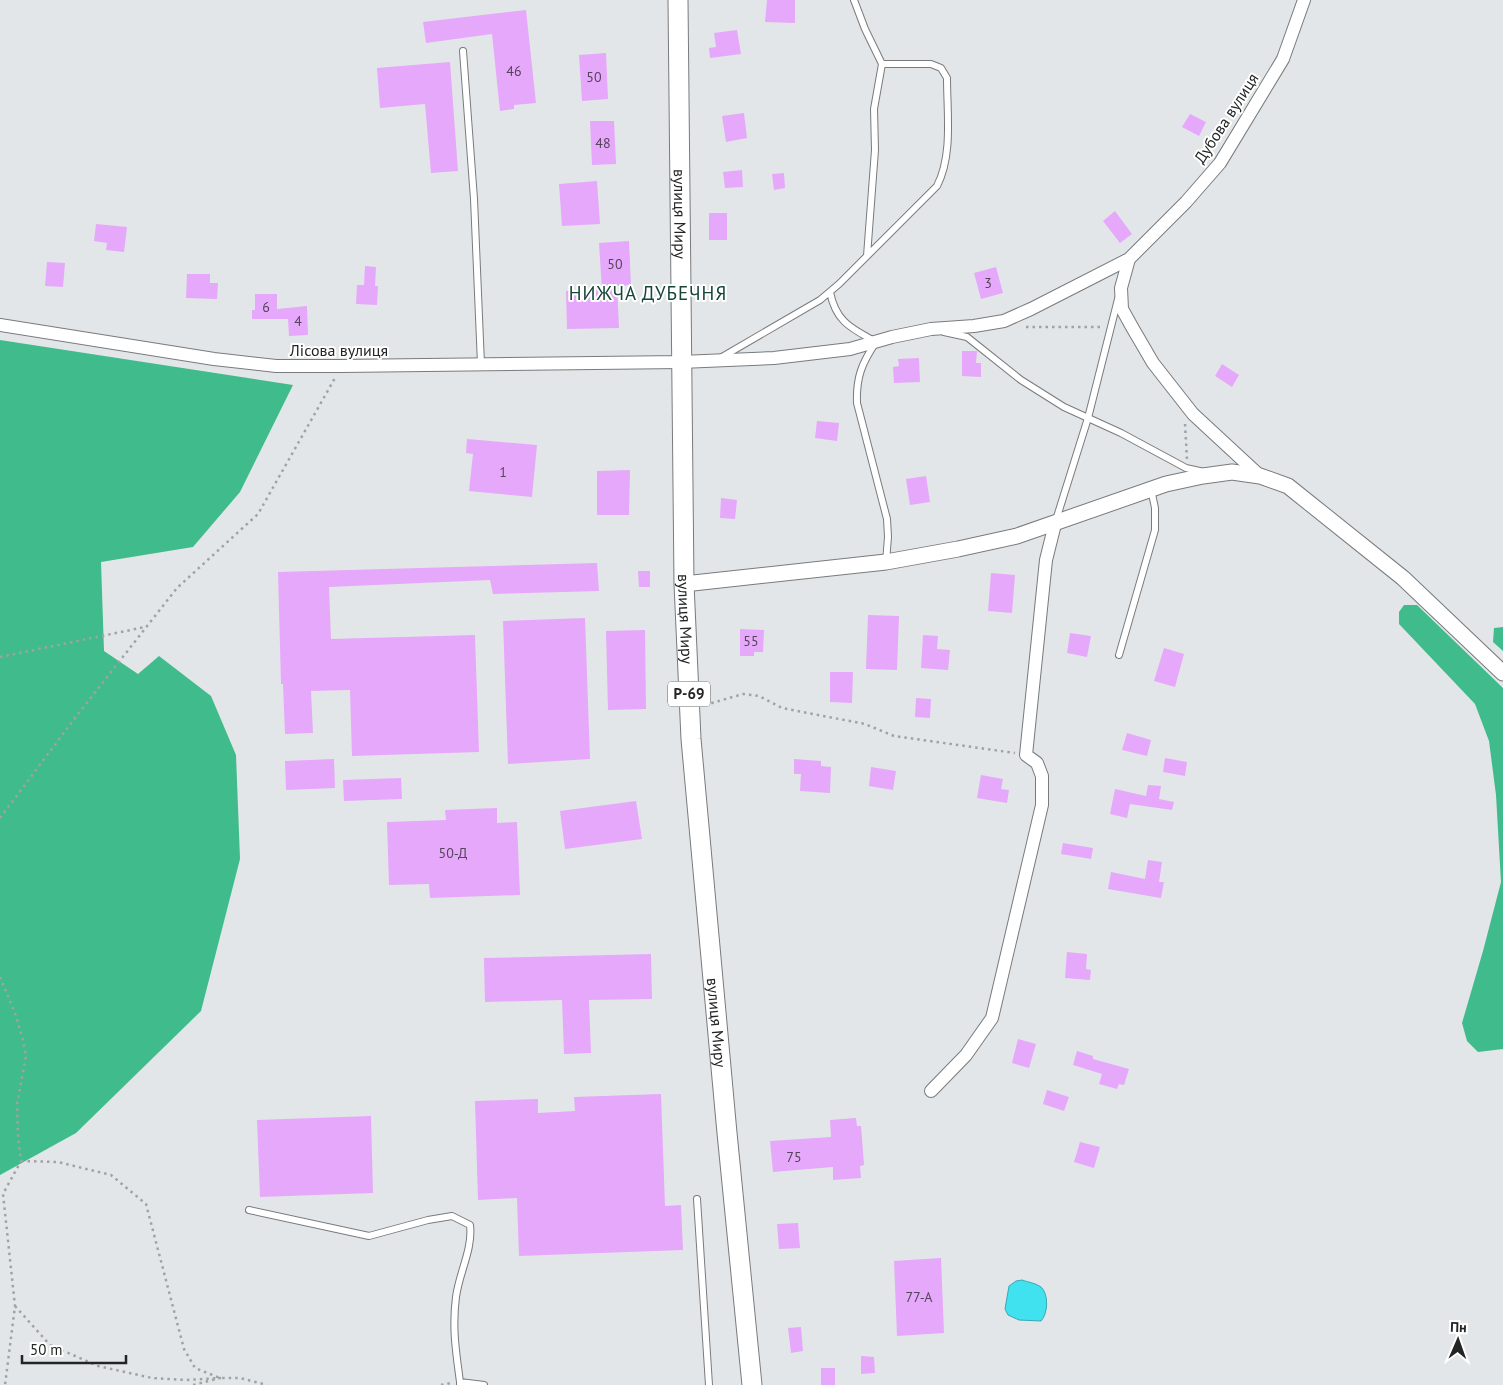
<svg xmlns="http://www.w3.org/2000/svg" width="1503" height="1385" font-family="'PT Sans',sans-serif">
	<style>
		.forest { fill: #40bb8c }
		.water { fill: #41e2ef; stroke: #38a9b2 }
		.building { fill: #e6a8fa }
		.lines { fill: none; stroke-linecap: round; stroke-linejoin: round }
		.service-casing { stroke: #787b7d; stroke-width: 8 }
		.minor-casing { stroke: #787b7d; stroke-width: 14 }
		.tertiary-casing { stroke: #787b7d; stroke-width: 17 }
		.primary-casing { stroke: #787b7d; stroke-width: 21 }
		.path { stroke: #a0a2a3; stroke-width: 2.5; stroke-dasharray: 2.5 4; stroke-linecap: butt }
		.service { stroke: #fff; stroke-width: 6 }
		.minor { stroke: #fff; stroke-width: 12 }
		.tertiary { stroke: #fff; stroke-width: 15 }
		.primary { stroke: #fff; stroke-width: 19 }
		.labels { text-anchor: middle; stroke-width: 4; stroke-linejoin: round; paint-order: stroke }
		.number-label { font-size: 14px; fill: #54455a }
		.shield { fill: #fff; stroke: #656666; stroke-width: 1 }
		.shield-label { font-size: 15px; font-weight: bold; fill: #232424 }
		.street-label { font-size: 16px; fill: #232424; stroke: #fff }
		.quarter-label { font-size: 19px; letter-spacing: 1px; fill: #154636; stroke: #fff }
	</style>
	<rect width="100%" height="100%" fill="#e3e6e8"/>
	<!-- forest -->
	<path class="forest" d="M0,340l293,45 -53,107 -47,55 -92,15 3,89 34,23 21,-18 52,40 25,59 4,104 -39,152 -125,122 -76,42z
		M1404,605h13l86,83v361l-25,3 -11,-11 -5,-18 21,-72 18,-69 -5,-87 -7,-54 -14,-37 -76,-80v-12z
		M1503,627v24l-10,-9 1,-14z"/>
	<!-- water -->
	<path class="water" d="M1022,1280c5,2 14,3 19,7 8,7 7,27 0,34l-22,-1 -11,-5 -3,-6 4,-23 7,-5z"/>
	<!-- building -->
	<path class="building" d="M767,0h28v23l-30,-1z
		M526,10l10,93 -22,2v4l-14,2 -8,-77 -66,9 -3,-21z
		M737,30l4,24 -31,4 -1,-10 7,-1 -2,-14z
		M606,53l2,46 -26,2 -3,-46z
		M450,62l8,109 -27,2 -6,-69 -45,4 -3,-40z
		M744,113l3,25 -21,4 -4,-26z
		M1190,114l16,8 -7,14 -17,-9z
		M590,121h24l2,43 -24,1z
		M742,170l1,17 -18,1 -2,-16z
		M784,173l1,15 -11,2 -2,-16z
		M597,181l3,43 -38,2 -3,-42z
		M1115,211l17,23 -12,9 -17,-22z
		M709,213h18v27h-18z
		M96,224l31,3 -3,25 -18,-2 1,-7 -13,-2z
		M629,241l2,44 -14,1 2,42 -52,1 -1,-38 36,-1 -3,-47z
		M47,262l18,1 -2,24 -18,-1z
		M365,266l11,1 -1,19h3l-1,19 -21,-1 1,-19h7z
		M996,267l7,26 -22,6 -7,-26z
		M187,274h23v9h8l-1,16 -31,-1z
		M255,294h22v15l30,-3 1,29 -19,1 -1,-17h-36v-9h3z
		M962,351h15l-1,12h5v14l-19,-1z
		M919,358l1,24 -26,1 -1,-16 6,-1 -1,-7z
		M1222,364l17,11 -7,12 -17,-11z
		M817,421l22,2 -2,18 -22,-3z
		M467,439l70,6 -5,52 -63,-6 4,-37 -7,-1z
		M630,470l-1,45h-32v-44z
		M926,476l4,26 -20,3 -4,-26z
		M721,498l16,2 -2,19 -15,-1z
		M597,563l2,28 -106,3 -3,-14 -161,7 2,52 144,-4 4,117 -127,4 -2,-66 -39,1 2,42 -28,1 -2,-50h-2l-3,-112z
		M638,571h12v16h-11z
		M991,573l24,2 -3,38 -24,-2z
		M868,615l31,1 -2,54 -31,-1z
		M585,618l5,141 -82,5 -5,-143z
		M740,629l24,1 -1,22h-9v4h-14z
		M645,630l1,79 -38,1 -2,-79z
		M1070,633l21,3 -4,21 -20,-4z
		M923,635l15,1 -1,13 13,1 -2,20 -27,-2z
		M1164,648l20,6 -9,33 -21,-6z
		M830,672h23l-1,31 -22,-1z
		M916,698l15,1 -1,19 -15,-1z
		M1127,733l24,7 -4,16 -25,-6z
		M1165,758l22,4 -2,14 -22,-4z
		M334,759l1,29 -49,2 -1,-29z
		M794,759l27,2v5l10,1 -1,26 -30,-2 1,-17h-7z
		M871,767l25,4 -3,19 -24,-4z
		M981,775l22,4 -2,10 8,1 -2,13 -30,-5z
		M401,778l1,21 -58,2 -1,-21z
		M1148,785l13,1 -2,13 15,3 -2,8 -42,-6 -3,14 -17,-4 5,-25 31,7z
		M636,801l6,38 -77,10 -5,-38z
		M497,808v15l20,-1 3,73 -90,3 -1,-14 -40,1 -2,-63 59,-2 -1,-10z
		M1063,843l30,5 -2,11 -30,-5z
		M1148,860l14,2 -3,20h5l-3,16 -53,-9 3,-17 34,7z
		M1067,952l20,2 -1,15 5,1 -1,10 -25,-2z
		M651,954l1,45 -63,1 2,53 -27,1 -2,-54 -77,2 -1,-44z
		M1018,1039l18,5 -7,24 -17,-5z
		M1077,1051l16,5v3l36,10 -5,16 -5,-1 -2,5 -18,-5 3,-10 -29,-9z
		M1047,1090l22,7 -5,14 -21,-7z
		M661,1094l4,112 16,-1 2,45 -164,6 -2,-58 -39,2 -3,-99 63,-2v14l37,-2 -1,-14z
		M371,1116l2,77 -113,4 -3,-77z
		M856,1118l1,8h4l3,39 -4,1 1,12 -28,2v-13l-60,5 -3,-31 61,-4 -1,-17z
		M1080,1142l20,5 -6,21 -20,-6z
		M798,1223l2,25 -21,1 -2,-25z
		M941,1258l3,75 -47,3 -3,-75z
		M801,1327l2,24 -12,2 -3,-25z
		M861,1356l13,1 1,16 -14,1z
		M821,1368h14v17h-14z"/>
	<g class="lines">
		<defs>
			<path id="service" d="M463,51l11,148 7,165
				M867,256l8,-106 -1,-41 8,-45
				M830,292c6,30 21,36 46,50 -14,21 -20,35 -19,61l30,116 1,18 -2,25
				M944,332l23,5 54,43 43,27 57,26 65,35 18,4
				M722,357l98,-57 19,-16 98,-98c16,-31 10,-73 10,-108l-6,-10 -10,-4h-49l-17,-35 -11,-29
				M1056,520l32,-102 30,-119
				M1119,655l36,-125v-22l-4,-19
				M697,1199l12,186
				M249,1210l120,26 59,-16 24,-4 18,9c3,24 -11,48 -14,72 -4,31 0,55 4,85
				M460,1385v-3l24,3"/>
			<path id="minor" d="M1129,259l-8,29 1,21 10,18 21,36 40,51 67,62
				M0,325l214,34 62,7h65l340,-4 93,-4 76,-9 42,-12 39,-8 43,-3 30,-5 27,-12 98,-50 57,-57 34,-39 63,-104 21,-59
				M931,1091l35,-36 26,-37 50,-213v-29l-5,-13 -11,-8 20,-195 9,-36"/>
			<path id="tertiary" d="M684,584l202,-22 72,-13 59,-13 149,-52 37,-8 29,-4 28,4 28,10 115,92 100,95"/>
			<g id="primary">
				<path id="s1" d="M678,0l6,584 7,155 36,394 25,252"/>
			</g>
		</defs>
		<!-- service casing -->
		<use href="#service" class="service-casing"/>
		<!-- minor casing -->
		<use href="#minor" class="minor-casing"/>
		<!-- tertiary casing -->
		<use href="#tertiary" class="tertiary-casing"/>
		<!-- primary casing -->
		<use href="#primary" class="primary-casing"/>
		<!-- path -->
		<path class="path" d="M1026,327h74
			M1185,424l2,35
			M0,657l145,-30
			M705,705l38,-11 16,2 23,12 83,16 29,12 121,17
			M0,818l78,-104 99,-126 81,-74 77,-136
			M0,977l15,36 8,27 3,16 -9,48 1,33 3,24 -18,33 12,112 -10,79
			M21,1161l37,1 53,13 35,29 38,145 11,19 25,10h20l27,7
			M15,1306l35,39 48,21 54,12 33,2 35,-2 -27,7
			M441,1385l10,-2"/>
		<!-- service -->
		<use href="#service" class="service"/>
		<!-- minor -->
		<use href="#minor" class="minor"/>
		<!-- tertiary -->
		<use href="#tertiary" class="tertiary"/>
		<!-- primary -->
		<use href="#primary" class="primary"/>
	</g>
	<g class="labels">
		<!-- number labels -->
		<g class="number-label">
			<text x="514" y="76">46</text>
			<text x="594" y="82">50</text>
			<text x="603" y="148">48</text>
			<text x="615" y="269">50</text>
			<text x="988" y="288">3</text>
			<text x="266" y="312">6</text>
			<text x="298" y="326">4</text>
			<text x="503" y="477">1</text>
			<text x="751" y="646">55</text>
			<text x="453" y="858">50-Д</text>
			<text x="794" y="1162">75</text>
			<text x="919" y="1302">77-А</text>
		</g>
		<!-- shield labels -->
		<rect class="shield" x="668" y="681.5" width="42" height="25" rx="4"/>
		<g class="shield-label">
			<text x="689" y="699">Р-69</text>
		</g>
		<!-- street labels -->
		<g class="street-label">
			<text transform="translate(1226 118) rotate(-57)" y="6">Дубова вулиця</text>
			<text dy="6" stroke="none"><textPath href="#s1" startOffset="214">вулиця Миру</textPath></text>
			<text x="339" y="356">Лісова вулиця</text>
			<text dy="6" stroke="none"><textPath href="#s1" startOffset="619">вулиця Миру</textPath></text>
			<text dy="6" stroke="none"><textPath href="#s1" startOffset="1024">вулиця Миру</textPath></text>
		</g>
		<!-- quarter labels -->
		<g class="quarter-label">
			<text x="648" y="300">НИЖЧА ДУБЕЧНЯ</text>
		</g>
	</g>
	<!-- north arrow -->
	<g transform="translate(1458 1340) rotate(2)" stroke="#ffffff" stroke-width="4" paint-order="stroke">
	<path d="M0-4L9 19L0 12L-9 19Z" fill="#232424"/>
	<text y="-8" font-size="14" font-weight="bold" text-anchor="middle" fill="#232424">Пн</text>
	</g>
	<!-- scale -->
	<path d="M22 1355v8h104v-8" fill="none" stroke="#232424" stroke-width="2.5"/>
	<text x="30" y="1355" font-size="15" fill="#232424" stroke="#ffffff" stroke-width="4" paint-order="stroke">50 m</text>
</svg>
